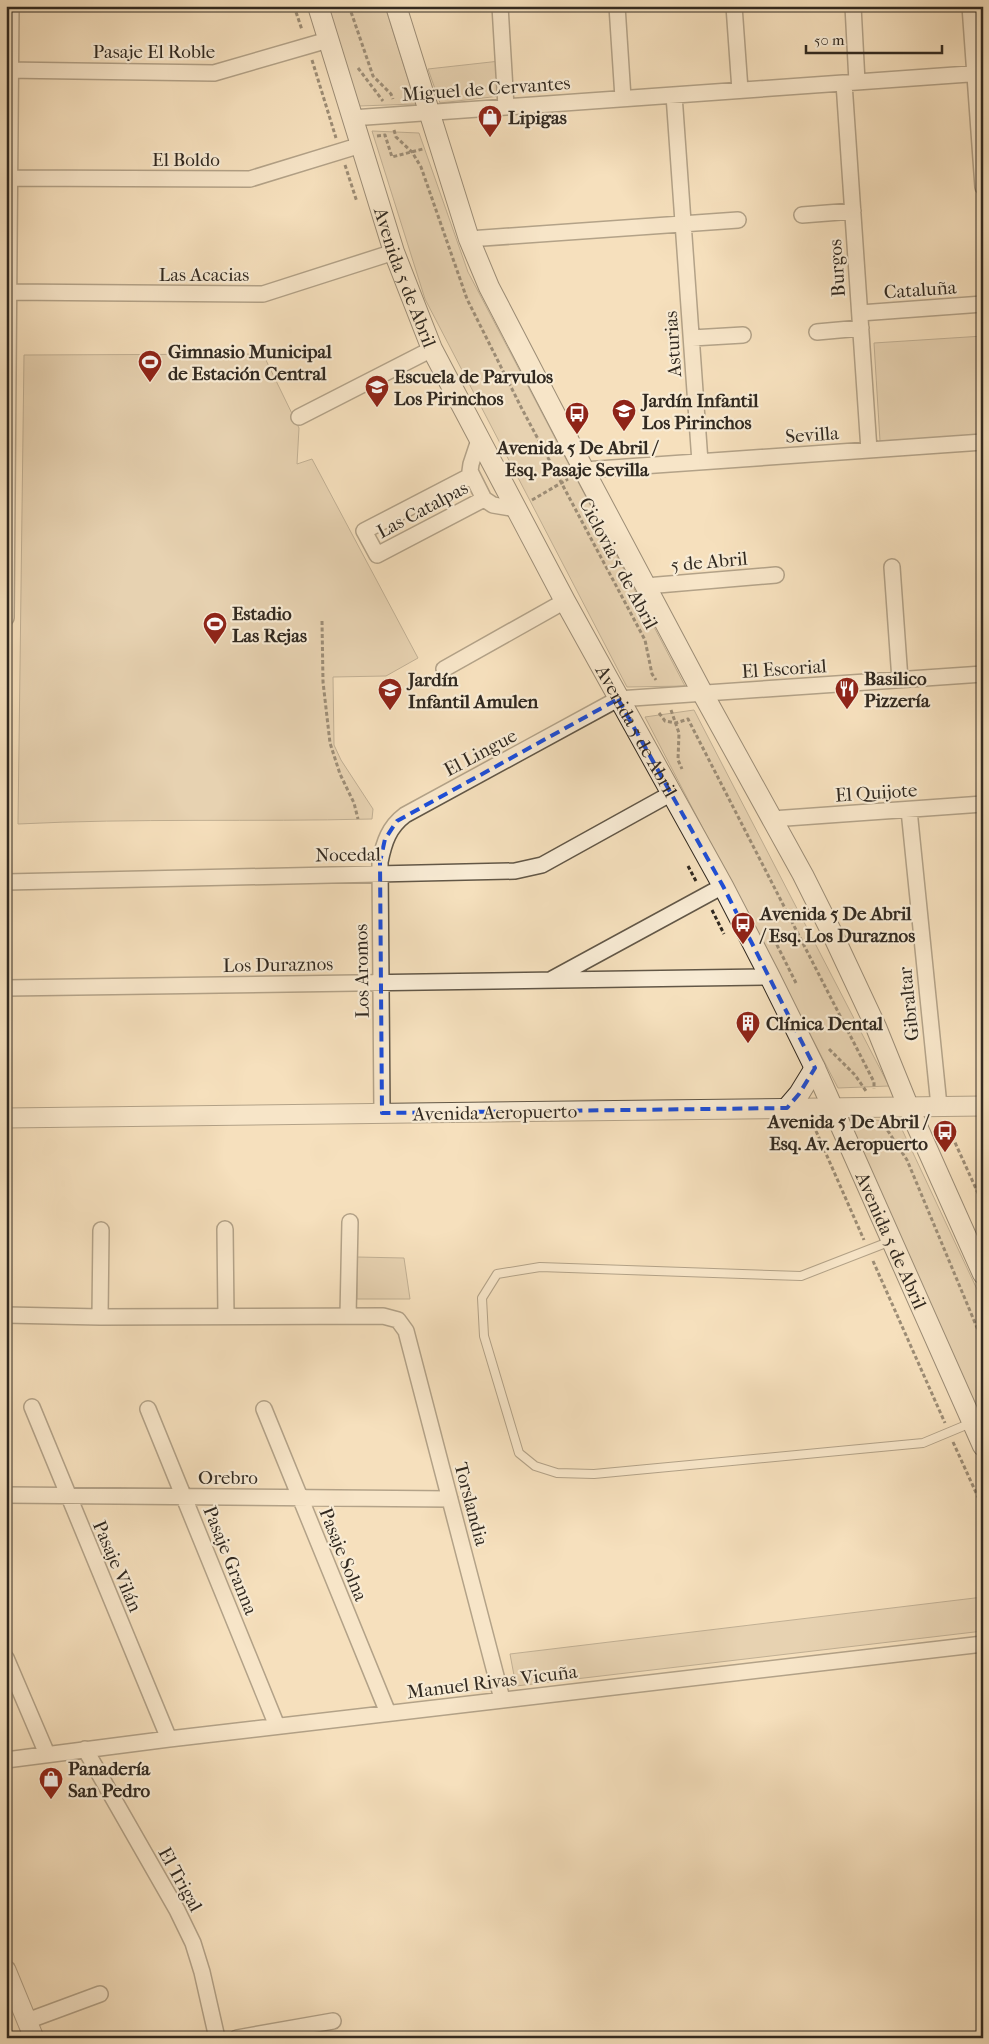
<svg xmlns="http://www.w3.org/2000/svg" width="989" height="2044" font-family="'IM FELL French Canon',serif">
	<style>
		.green { fill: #d4c1a2; stroke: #827561 }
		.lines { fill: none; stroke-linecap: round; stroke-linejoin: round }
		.service-casing { stroke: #625747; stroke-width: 10 }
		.minor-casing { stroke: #625747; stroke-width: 18 }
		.tertiary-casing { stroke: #625747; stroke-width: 21 }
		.secondary-casing { stroke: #312920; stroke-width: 22 }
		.path { stroke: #312920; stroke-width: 3; stroke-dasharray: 4 2.5; stroke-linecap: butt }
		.service { stroke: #f8ebd4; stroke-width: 8 }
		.minor { stroke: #f8ebd4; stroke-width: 15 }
		.tertiary { stroke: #f8ebd4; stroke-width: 19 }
		.secondary { stroke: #f8ebd4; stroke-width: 20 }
		.marked { fill: none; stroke: #1d4ed8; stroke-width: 4; stroke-dasharray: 10 6; stroke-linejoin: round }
		.labels { text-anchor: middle; stroke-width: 4.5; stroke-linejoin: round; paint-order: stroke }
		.street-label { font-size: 19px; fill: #312920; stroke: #f8ebd4 }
		.poi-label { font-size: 19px; font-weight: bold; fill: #312920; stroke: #f8ebd4; text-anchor: start }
	</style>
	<rect width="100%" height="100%" fill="#f5e0bd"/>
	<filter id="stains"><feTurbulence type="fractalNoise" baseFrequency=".004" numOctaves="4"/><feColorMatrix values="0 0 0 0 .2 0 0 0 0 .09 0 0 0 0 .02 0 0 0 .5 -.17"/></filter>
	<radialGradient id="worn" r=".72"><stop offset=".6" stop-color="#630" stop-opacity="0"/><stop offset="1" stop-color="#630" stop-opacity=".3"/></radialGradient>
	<!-- green -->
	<path class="green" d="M327,6h58l31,98 -57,2z
		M500,61v35l-60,7 -12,-34z
		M372,131l47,2 49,139 217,414 -58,1 -202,-388z
		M983,336v99l-103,6 -6,-98z
		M263,354l36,74 -2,36 15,-5 106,199 -32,18 -53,1 1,68 7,15 32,49 -1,10c-118,3 -236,-1 -354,5l6,-469z
		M694,710l195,376 -51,2 -193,-371z
		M847,1119l51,2 85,181v120z
		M357,1257l47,1 6,41h-53z
		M983,1597v34l-467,55 -6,-32z"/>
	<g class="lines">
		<defs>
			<path id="service" d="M891,1241l-90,35 -261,-9 -43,7 -15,24 2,38 35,117 16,13 22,7 37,1 329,-31 48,-20"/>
			<path id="minor" d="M500,6l6,101
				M617,6l6,92
				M734,6l6,84
				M853,6l4,76
				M970,6l13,181
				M6,70l208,3 114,-33
				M844,83l25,367
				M674,95l26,367
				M352,118l631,-45
				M6,178l244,1 111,-34
				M802,215l51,-4
				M469,239l269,-19
				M6,292l257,2 131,-42
				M860,313l123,-9
				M817,332l44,-4
				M692,338l51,-3
				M299,417l133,-68
				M479,440l-8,24 -1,7 14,28 9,6 23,4
				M584,470l399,-28
				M472,475l-108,56 13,24 107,-56
				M892,567l8,113
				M646,586l130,-11
				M6,618l5,-612
				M444,669l121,-68
				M909,810l30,296
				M772,819l211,-15
				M6,882l509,-11 27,-6 130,-72
				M552,979l171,-93
				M6,988l764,-11
				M382,1113l-2,-251c4,-20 9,-35 25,-47l213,-116 365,-25
				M225,1229l1,87
				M6,1315l94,2 283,-1 15,4 8,11 96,368
				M348,1316l2,-94
				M100,1317l1,-87
				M32,1407l137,332
				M148,1409l129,317
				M264,1409l124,304
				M6,1495l444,4
				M6,1658l41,96
				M85,1749l92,161 16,33 9,29 15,66
				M6,1760l163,-21 814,-95
				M27,2021l73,-27
				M237,2038l96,-17"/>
			<path id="tertiary" d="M6,1118l977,-12
				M6,1970l28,68"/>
			<g id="secondary">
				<path id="s1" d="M318,6l76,246 38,97 133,252 158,285 47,91 45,91 168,378"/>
				<path d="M396,6l73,233 20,48 95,183 119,224 100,181 29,58 44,94 32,79 75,168"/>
				<path d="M787,1108l12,-14 16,-26"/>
			</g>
		</defs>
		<!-- service casing -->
		<use href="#service" class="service-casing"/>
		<!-- minor casing -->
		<use href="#minor" class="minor-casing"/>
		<!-- tertiary casing -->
		<use href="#tertiary" class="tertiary-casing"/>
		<!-- secondary casing -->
		<use href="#secondary" class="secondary-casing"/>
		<!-- path -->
		<path class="path" d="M294,6l8,24
			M349,6l24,70 18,18 2,5
			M312,60l24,78
			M358,68l25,33
			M394,130l2,7 16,15 9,15 46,132 54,108 124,233 7,34 4,6
			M377,136l8,-1 7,22 31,-8
			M345,165l12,37
			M532,500l36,-21
			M322,621l1,61 7,61 10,31 14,29 4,16
			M671,710l8,23 -1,27 4,9
			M659,713l6,8 11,2 12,-4 186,363v7
			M688,866l9,17
			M712,910l12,24
			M771,933l25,50
			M829,1049l26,26 11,16
			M884,1125l23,35 76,182
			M947,1125l36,79
			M816,1131l48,109
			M873,1261l72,162
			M953,1442l30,66"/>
		<!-- service -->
		<use href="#service" class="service"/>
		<!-- minor -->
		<use href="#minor" class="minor"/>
		<!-- tertiary -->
		<use href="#tertiary" class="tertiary"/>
		<!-- secondary -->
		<use href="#secondary" class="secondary"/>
	</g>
	<!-- marked area -->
	<path d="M0 0H989V2044H0ZM618,699l105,187 92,182 -16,26 -12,14 -405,5 -2,-251 5,-23 12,-18z" fill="#f5e0bd" fill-opacity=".55" fill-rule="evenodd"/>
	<path class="marked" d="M618,699l105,187 92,182 -16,26 -12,14 -405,5 -2,-251 5,-23 12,-18z"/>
	<!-- icons -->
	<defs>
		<symbol id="shop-pin" viewBox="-11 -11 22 30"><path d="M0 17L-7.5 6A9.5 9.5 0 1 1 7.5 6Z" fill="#8f2418" stroke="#f8ebd4"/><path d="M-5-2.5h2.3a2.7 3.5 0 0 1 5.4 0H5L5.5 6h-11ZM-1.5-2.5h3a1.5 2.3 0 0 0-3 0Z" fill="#fff"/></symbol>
		<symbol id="stadium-pin" viewBox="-11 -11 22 30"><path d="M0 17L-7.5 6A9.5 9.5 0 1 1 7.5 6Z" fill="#8f2418" stroke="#f8ebd4"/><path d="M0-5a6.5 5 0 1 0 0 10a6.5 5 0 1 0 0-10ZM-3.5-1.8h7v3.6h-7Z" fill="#fff"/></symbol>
		<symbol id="school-pin" viewBox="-11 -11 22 30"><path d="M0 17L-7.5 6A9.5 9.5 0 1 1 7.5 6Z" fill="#8f2418" stroke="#f8ebd4"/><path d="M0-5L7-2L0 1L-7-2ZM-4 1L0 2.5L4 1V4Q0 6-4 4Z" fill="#fff"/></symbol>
		<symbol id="bus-pin" viewBox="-11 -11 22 30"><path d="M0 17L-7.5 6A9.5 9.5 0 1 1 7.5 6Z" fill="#8f2418" stroke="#f8ebd4"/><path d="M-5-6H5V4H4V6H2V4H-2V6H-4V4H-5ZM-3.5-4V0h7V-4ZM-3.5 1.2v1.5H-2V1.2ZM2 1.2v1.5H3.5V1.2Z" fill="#fff"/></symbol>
		<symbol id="restaurant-pin" viewBox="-11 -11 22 30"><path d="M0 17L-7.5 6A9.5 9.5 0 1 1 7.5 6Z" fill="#8f2418" stroke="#f8ebd4"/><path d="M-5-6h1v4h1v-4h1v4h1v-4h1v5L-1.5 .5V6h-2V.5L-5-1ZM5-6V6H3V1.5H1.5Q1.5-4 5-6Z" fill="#fff"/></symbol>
		<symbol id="building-pin" viewBox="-11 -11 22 30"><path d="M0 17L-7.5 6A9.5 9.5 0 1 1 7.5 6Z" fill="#8f2418" stroke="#f8ebd4"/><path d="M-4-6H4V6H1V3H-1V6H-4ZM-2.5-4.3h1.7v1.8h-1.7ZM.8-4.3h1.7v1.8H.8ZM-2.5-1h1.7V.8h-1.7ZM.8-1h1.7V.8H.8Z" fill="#fff"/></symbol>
	</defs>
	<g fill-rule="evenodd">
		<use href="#shop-pin" x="476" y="103" width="28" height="38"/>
		<use href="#stadium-pin" x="136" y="348" width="28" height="38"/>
		<use href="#school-pin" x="363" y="373" width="28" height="38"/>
		<use href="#school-pin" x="610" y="397" width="28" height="38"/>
		<use href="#bus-pin" x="563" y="400" width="28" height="38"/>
		<use href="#stadium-pin" x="201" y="610" width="28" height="38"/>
		<use href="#restaurant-pin" x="833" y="675" width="28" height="38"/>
		<use href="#school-pin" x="376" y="676" width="28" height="38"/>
		<use href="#bus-pin" x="729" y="910" width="28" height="38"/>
		<use href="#building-pin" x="734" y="1009" width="28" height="38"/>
		<use href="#bus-pin" x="931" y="1118" width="28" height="38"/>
		<use href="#shop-pin" x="37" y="1765" width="28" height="38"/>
	</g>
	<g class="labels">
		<!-- street labels -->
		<g class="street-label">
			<text x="154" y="58">Pasaje El Roble</text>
			<text transform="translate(486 88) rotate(-4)" y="7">Miguel de Cervantes</text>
			<text x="186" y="166">El Boldo</text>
			<text transform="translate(836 268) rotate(-94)" y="7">Burgos</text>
			<text x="204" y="281">Las Acacias</text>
			<text dy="7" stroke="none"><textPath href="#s1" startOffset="285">Avenida 5 de Abril</textPath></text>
			<text transform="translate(920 289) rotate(-4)" y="7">Cataluña</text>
			<text transform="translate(672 344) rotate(-94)" y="7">Asturias</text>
			<text transform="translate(812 434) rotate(-4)" y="7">Sevilla</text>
			<text transform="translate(422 509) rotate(-28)" y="7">Las Catalpas</text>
			<text transform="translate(709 561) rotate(-5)" y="7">5 de Abril</text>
			<text transform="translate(619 563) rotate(62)" y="7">Ciclovia 5 de Abril</text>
			<text transform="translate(784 668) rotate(-4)" y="7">El Escorial</text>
			<text dy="7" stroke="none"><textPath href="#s1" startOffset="795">Avenida 5 de Abril</textPath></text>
			<text transform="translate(480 752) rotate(-28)" y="7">El Lingue</text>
			<text transform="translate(876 792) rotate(-4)" y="7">El Quijote</text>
			<text transform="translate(348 854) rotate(-1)" y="7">Nocedal</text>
			<text transform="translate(278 964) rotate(-1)" y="7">Los Duraznos</text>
			<text transform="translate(361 971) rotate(-91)" y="7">Los Aromos</text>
			<text transform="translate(908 1004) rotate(-96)" y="7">Gibraltar</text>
			<text transform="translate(495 1112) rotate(-1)" y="7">Avenida Aeropuerto</text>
			<text dy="7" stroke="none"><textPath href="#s1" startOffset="1365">Avenida 5 de Abril</textPath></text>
			<text x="228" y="1484">Orebro</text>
			<text transform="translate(472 1504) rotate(75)" y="7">Torslandia</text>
			<text transform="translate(344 1554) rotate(68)" y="7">Pasaje Solna</text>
			<text transform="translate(231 1560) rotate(68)" y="7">Pasaje Granna</text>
			<text transform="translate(118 1566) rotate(67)" y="7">Pasaje Vilán</text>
			<text transform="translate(492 1681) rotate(-7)" y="7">Manuel Rivas Vicuña</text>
			<text transform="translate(181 1879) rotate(61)" y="7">El Trigal</text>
		</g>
		<!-- poi labels -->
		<g class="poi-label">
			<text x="508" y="124">Lipigas</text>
			<text x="168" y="358">Gimnasio Municipal<tspan x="168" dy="22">de Estación Central</tspan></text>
			<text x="394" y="383">Escuela de Parvulos<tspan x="394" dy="22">Los Pirinchos</tspan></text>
			<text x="642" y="407">Jardín Infantil<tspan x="642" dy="22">Los Pirinchos</tspan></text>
			<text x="577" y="454" text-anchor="middle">Avenida 5 De Abril /<tspan x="577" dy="22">Esq. Pasaje Sevilla</tspan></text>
			<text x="232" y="620">Estadio<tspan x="232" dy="22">Las Rejas</tspan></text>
			<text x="864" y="685">Basilico<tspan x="864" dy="22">Pizzería</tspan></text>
			<text x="408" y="686">Jardín<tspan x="408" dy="22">Infantil Amulen</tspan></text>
			<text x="760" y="920">Avenida 5 De Abril<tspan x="760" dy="22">/ Esq. Los Duraznos</tspan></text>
			<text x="766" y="1030">Clínica Dental</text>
			<text x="928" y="1128" text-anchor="end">Avenida 5 De Abril /<tspan x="928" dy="22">Esq. Av. Aeropuerto</tspan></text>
			<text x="68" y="1775">Panadería<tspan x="68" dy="22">San Pedro</tspan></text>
		</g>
	</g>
	<!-- margin -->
	<rect width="989" height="2044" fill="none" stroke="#f5e0bd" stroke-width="25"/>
	<rect x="8" y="8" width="974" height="2029" fill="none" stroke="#312920" stroke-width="2.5"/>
	<rect x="12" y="12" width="964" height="2019" fill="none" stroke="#312920"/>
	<!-- scale -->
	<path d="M806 45v8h136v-8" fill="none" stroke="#312920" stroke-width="2.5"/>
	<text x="814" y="45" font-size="15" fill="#312920" stroke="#f8ebd4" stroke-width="4" paint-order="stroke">50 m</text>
	<rect width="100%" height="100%" filter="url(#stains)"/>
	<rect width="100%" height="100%" fill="url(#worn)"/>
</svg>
